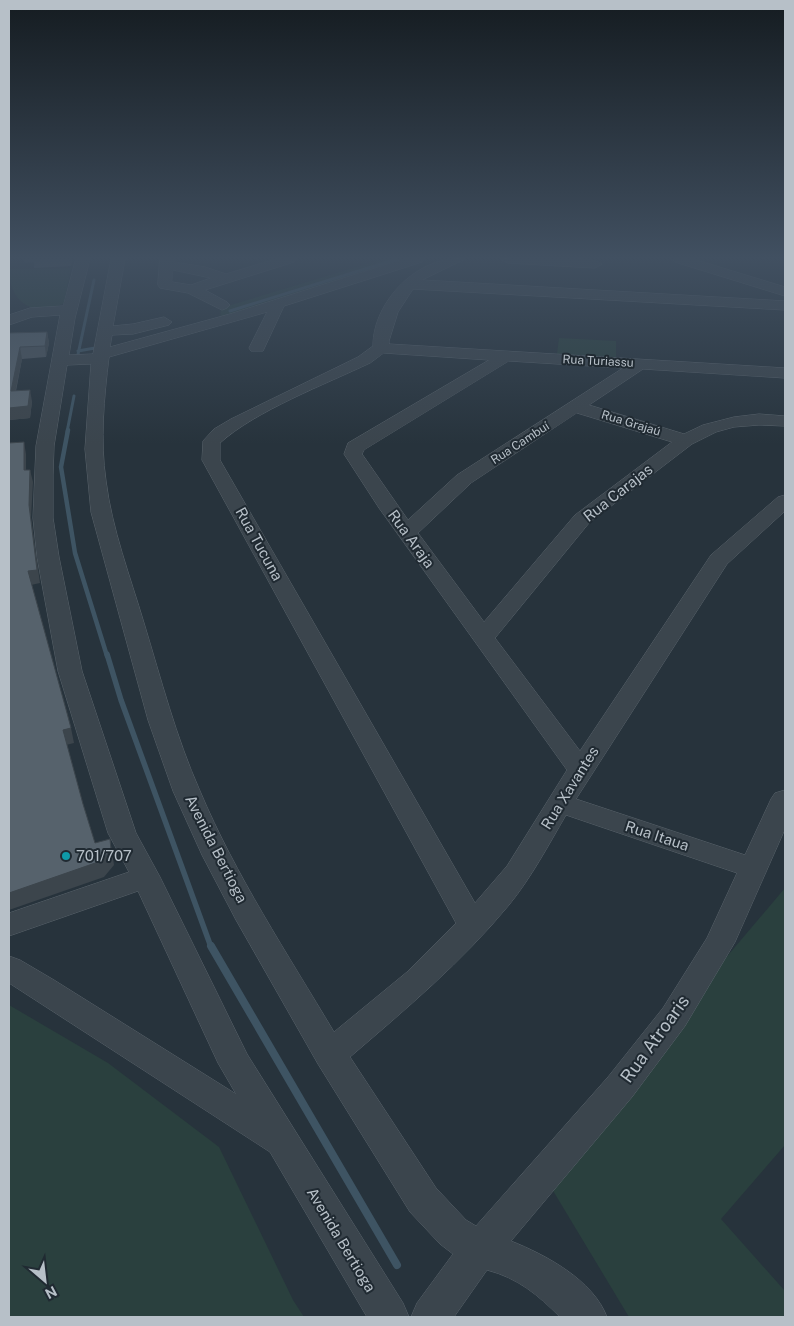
<svg xmlns="http://www.w3.org/2000/svg" width="794" height="1326" font-family="'Public Sans',sans-serif">
	<style>
		.green { fill: #2a403e }
		.lines { fill: none; stroke-linecap: round; stroke-linejoin: round }
		.stream-far3 { stroke: #3e5463; stroke-width: 3 }
		.stream-far2 { stroke: #3e5463; stroke-width: 4.5 }
		.stream-far1 { stroke: #3e5463; stroke-width: 5.5 }
		.stream { stroke: #3e5463; stroke-width: 8 }
		.minor-casing { stroke: #59636b; stroke-width: 1 }
		.minor { fill: #3b454d; fill-rule: evenodd }
		.wall { fill: #4a545d }
		.shaded-wall { fill: #3c454c }
		.building { fill: #56626c; stroke: #3c454c }
		.culture-dot { fill: #0f9aa8; stroke: #202a32; stroke-width: 2 }
		.labels { text-anchor: middle; stroke-width: 4; stroke-linejoin: round; paint-order: stroke }
		.far-street-label { font-size: 12px; fill: #b7c0c8; stroke: #202a32 }
		.street-label { font-size: 15px; fill: #b7c0c8; stroke: #202a32 }
		.poi-label { font-size: 15px; fill: #b7c0c8; stroke: #202a32; text-anchor: start }
		.near-street-label { font-size: 18px; fill: #b7c0c8; stroke: #202a32 }
	</style>
	<rect width="100%" height="100%" fill="#27333c"/>
	<!-- green -->
	<path class="green" d="M383,259h27l-190,60 1,-11z
		M71,268l-7,35c-30,16 -55,-1 -55,-34z
		M559,338l57,3v16l-59,-3z
		M785,888v257l-64,74 64,72v26h-156l-86,-143z
		M9,1005l99,58 111,84 74,153 11,17h-295z"/>
	<g class="lines">
		<!-- stream-far3 -->
		<path class="stream-far3" d="M230,311l167,-52
			M78,351l17,-3
			M77,359l17,-79
			M67,432l7,-36"/>
		<!-- stream-far2 -->
		<path class="stream-far2" d="M68,430l-7,37 14,86 32,103"/>
		<!-- stream-far1 -->
		<path class="stream-far1" d="M107,654l14,46 90,247"/>
		<!-- stream -->
		<path class="stream" d="M211,946l186,319"/>
		<defs>
			<path id="minor" d="M76,259h14l-15,59 -6,37 24,-1 18,-95h14l-12,67 20,-2 31,-7 8,5 -3,3 -36,9 -21,1 -2,12 120,-33 174,-55h20l-2,3 -138,44 -21,45h-12l-2,-3 18,-36 -158,45c-5,41 -9,83 -3,124 6,48 24,95 38,142 17,56 32,114 56,168 36,85 87,162 134,241l73,-60 49,-49 -254,-463 1,-19 11,-12 17,-10 127,-62 15,-11c0,-45 46,-92 92,-87l-43,21 363,21v9l-372,-21 -15,23 -9,29v3l396,24v10l-142,-9 -54,36 95,29 19,-9 31,-8 25,-3 26,2v10l-26,-1 -25,2 -18,5 -24,12 -103,79 -94,115 85,113 131,-196 67,-58 7,-2v16l-58,53 -151,235 169,56 26,-56 4,-6 10,-3v39l-50,113 -50,84 -53,71 -121,144c35,14 82,39 96,76h-47c-22,-22 -42,-39 -73,-47l-33,47h-43l6,-14 36,-49 -13,-10 -30,-32 -92,-148 -82,-144 -34,-65 -29,-64 -25,-71 -57,-208 -6,-63 6,-85 -24,1 -13,81 -1,29v43l6,39 23,114 54,162 24,44 87,177 156,249 6,14h-42l-97,-165 -261,-169v-27l11,4 34,20 182,114 -18,-31 -80,-172 -129,45v-23l120,-41 -21,-39 -50,-162 -21,-114 -4,-39 3,-72 24,-131 -28,2 -23,8v-10l21,-7 33,-2zM384,353l105,7 -141,83 -4,11 35,54 188,262 -60,96 -32,37 -255,-443v-17c35,-32 106,-59 150,-80zM509,361l114,7 -166,107 -49,45 -46,-66 2,-4zM577,413l95,29 -97,73 -91,107 -66,-89 53,-50zM566,815l171,58 -30,65 -44,70 -55,69 -132,149 -10,-6 -30,-32 -86,-131c56,-48 112,-95 159,-152 22,-27 39,-59 57,-90z
				M160,259h14v3l31,5 21,7 50,-15h20l-2,3 -89,28 22,12 3,3 -3,3 -5,2 -34,-17 -28,-5 -2,-3zM173,270l38,8 -20,7 -19,-3z
				M501,259c14,-2 94,-4 101,5l-7,4 -87,-5z
				M673,259h20l92,28v9l-110,-34z"/>
		</defs>
		<!-- minor casing -->
		<use href="#minor" class="minor-casing"/>
		<!-- minor -->
		<use href="#minor" class="minor"/>
	</g>
	<!-- wall -->
	<path class="wall" d="M24,259h48l-1,7 -37,2v-6l-9,1z
		M47,332l2,11 -3,14 -24,2 -6,32 16,10 -2,17 -21,2v-87z"/>
	<!-- shaded-wall -->
	<path class="shaded-wall" d="M69,259h3l-1,7z
		M47,332l2,11 -3,14 -1,-11z
		M20,347l2,12 -9,44 -2,-12z
		M30,390l2,11 -2,17 -21,2v-12z
		M24,442l2,12v29l-2,-13z
		M30,470l3,12 -2,36 9,65 -9,2 -3,-14 1,-66z
		M71,728l3,15 -8,2 -3,-15z
		M110,839l4,26 -10,12 -95,33v-17z"/>
	<!-- building -->
	<path class="building" d="M33,259h27l-27,1z
		M47,332l-2,14 -25,1 -9,44 19,-1 -2,16 -19,2v-75z
		M24,442v28h6l-1,35 8,65 -9,1 39,142 4,15 -8,2 20,74 12,39 15,-4 1,11 -10,11 -92,32v-450z"/>
	<!-- sky -->
	<linearGradient id="sky" x2="0" y2="1"><stop stop-color="#151c21"/><stop offset="0.58" stop-color="#415061"/><stop offset="1" stop-color="#415061" stop-opacity="0"/></linearGradient>
	<rect width="794" height="444" fill="url(#sky)"/>
	<!-- markers -->
	<circle class="culture-dot" cx="66" cy="856" r="5"/>
	<g class="labels">
		<!-- far-street labels -->
		<g class="far-street-label">
			<text transform="translate(598 361) rotate(3)" y="4">Rua Turiassu</text>
			<text transform="translate(631 423) rotate(17)" y="4">Rua Grajaú</text>
			<text transform="translate(520 443) rotate(-33)" y="4">Rua Cambuí</text>
		</g>
		<!-- street labels -->
		<g class="street-label">
			<text transform="translate(618 493) rotate(-38)" y="5">Rua Carajas</text>
			<text transform="translate(411 539) rotate(54)" y="5">Rua Araja</text>
			<text transform="translate(259 544) rotate(61)" y="5">Rua Tucuna</text>
			<text transform="translate(570 788) rotate(-58)" y="5">Rua Xavantes</text>
			<text transform="translate(657 836) rotate(18)" y="5">Rua Itaua</text>
			<text transform="translate(216 849) rotate(63)" y="5">Avenida Bertioga</text>
			<text transform="translate(341 1240) rotate(59)" y="5">Avenida Bertioga</text>
		</g>
		<!-- poi labels -->
		<g class="poi-label">
			<text x="76" y="861">701/707</text>
		</g>
		<!-- near-street labels -->
		<g class="near-street-label">
			<text transform="translate(655 1039) rotate(-54)" y="6">Rua Atroaris</text>
		</g>
	</g>
	<!-- border -->
	<rect width="794" height="1326" fill="none" stroke="#b7c0c8" stroke-width="20"/>
	<!-- north arrow -->
	<g transform="translate(45 1281) rotate(152)" stroke="#202a32" stroke-width="4" paint-order="stroke">
	<path d="M0-4L9 19L0 12L-9 19Z" fill="#b7c0c8"/>
	<text y="-8" font-size="14" font-weight="bold" text-anchor="middle" fill="#b7c0c8">N</text>
	</g>
</svg>
